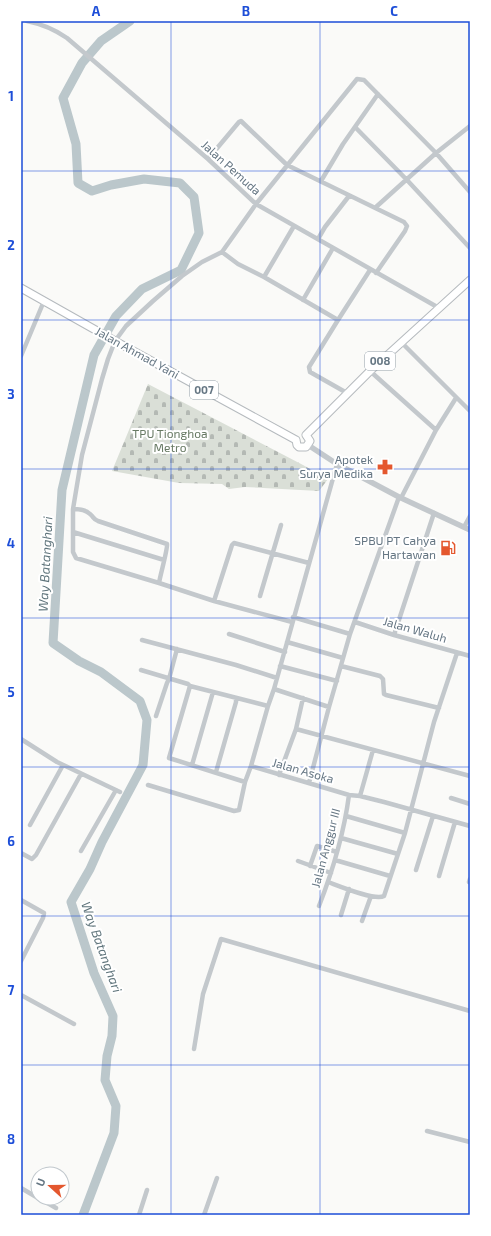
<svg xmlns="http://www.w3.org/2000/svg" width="491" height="1236" font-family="'Exo 2',sans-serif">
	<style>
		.cemetery { fill: url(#cemetery-stones) }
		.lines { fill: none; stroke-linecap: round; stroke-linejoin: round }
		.river { stroke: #bbc7cb; stroke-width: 9 }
		.primary-casing { stroke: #b5babe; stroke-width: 9 }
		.minor { stroke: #c3c8cc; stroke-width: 4.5 }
		.tertiary { stroke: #c3c8cc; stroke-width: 5.5 }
		.primary { stroke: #fff; stroke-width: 7 }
		.grid { fill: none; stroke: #1d4ed8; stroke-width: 1; stroke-opacity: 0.55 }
		.labels { text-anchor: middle; stroke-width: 4; stroke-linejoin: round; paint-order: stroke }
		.shield { fill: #fff; stroke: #939fa8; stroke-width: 1 }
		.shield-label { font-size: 11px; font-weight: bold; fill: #657683 }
		.street-label { font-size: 12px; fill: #657683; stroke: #fff }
		.park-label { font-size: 12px; fill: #687a64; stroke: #fff }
		.poi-label { font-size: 12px; fill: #657683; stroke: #fff; text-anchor: end }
		.water-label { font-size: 13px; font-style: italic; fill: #60757c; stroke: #fff }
		.neatline { fill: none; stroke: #1d4ed8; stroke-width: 1.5 }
		.grid-label { font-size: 13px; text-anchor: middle; font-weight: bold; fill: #1d4ed8 }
	</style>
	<defs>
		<pattern id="cemetery-stones" width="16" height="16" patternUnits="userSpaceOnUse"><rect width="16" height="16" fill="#dadfd7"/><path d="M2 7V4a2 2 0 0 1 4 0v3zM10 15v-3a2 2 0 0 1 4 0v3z" fill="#b4b9b4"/></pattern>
	</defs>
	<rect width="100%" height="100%" fill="#fafaf8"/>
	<!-- cemetery -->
	<path class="cemetery" d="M148,384l155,81 25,14 -9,12 -74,-4 -16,2 -7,-5 -43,-1 -67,-12z"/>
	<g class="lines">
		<!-- river -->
		<path class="river" d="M83,1215l31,-82 2,-27 -11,-26 2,-24 5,-20 1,-20 -19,-43 -23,-71 19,-33 12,-27 41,-77 4,-45 -7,-19 -39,-29 -22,-11 -26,-18 9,-153 32,-135 22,-39 26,-27 39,-19 18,-37 -5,-36 -14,-14 -36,-4 -33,6 -19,6 -14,-8 -2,-39 -13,-46 19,-35 19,-22 29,-20"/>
		<defs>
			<path id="primary" d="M21,288l94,53 181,99
				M306,435l64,-64 100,-91
				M296,440l1,5 2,2h7l4,-6 -4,-6"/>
		</defs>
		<!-- primary casing -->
		<use href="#primary" class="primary-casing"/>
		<!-- minor -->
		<path class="minor" d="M27,21c15,3 27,8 40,17l141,121 48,45 183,104
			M355,127l52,53 63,68
			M208,159l31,-37 2,-1 46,44 117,57 3,4 -2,5 -29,42
			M321,181l22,-37 35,-50
			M376,207l60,-54 34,-27
			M318,239l7,-12 24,-31
			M222,252l16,12 26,13 74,43
			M264,277l30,-51
			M303,300l30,-52
			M401,342l69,69
			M21,356l23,-55
			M370,371l66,59
			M347,393l-37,-21 -1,-5 29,-47 32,-50
			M401,498l35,-68 20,-32
			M73,509c5,0 13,1 17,5 4,3 3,5 8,7l69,23c1,4 -7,32 -8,39l55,18 78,21
			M464,527l6,-11
			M73,532l91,28
			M159,583l-83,-25 -3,-6v-43l9,-54 20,-76 6,-20 7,-18 11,-15 27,-25 29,-25 20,-14 20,-10 34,-48 101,-125 7,1 72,73 34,39
			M260,596l21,-71
			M214,601l18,-56 2,-2 75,20
			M293,617l57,17
			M355,622l39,13 76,21
			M229,634l56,18
			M394,635l40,-122
			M142,640l94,25 41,13
			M287,642l56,16
			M280,666l57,15
			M341,666l39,10 3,3 1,15 2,1 53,13
			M141,670l47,14 2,2 78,20
			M190,686l-21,72 76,24
			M274,689l55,18
			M156,716l11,-33 2,-4 8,-30
			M296,729l174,47
			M21,739l36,23 63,30
			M192,765l21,-73
			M251,766l98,29 11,1 24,6 86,24
			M216,772l20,-70v-4
			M279,775l17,-46 7,-31
			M309,783l20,-76 21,-73 49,-137
			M148,785l86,26 5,-1 6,-28 6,-16 17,-60 6,-17 63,-225
			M360,796l13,-46
			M451,798l19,6
			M346,816l59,17
			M30,825l33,-60
			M341,838l57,16
			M81,851l35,-61
			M21,853l11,6 4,-4 45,-81
			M335,860l55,16
			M298,861l33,12
			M310,866l7,-20 20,6
			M416,870l17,-54
			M439,876l16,-54
			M328,882c11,4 47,19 56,14l21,-63 29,-111 23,-69
			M469,882l1,-3
			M21,900l23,13 -1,5 -22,43
			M319,906c14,-36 25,-73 30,-111
			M341,915l8,-26
			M362,921l9,-25
			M21,995l53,29
			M194,1049l9,-55 18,-55 249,72
			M427,1131l43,11
			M21,1188l17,10
			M39,1198l17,10
			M139,1215l8,-25
			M204,1215l13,-37"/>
		<!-- tertiary -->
		<path class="tertiary" d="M308,445l29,19 62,33 71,33"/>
		<!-- primary -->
		<use href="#primary" class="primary"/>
	</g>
	<!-- grid -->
	<path class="grid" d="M171,21v1194M320,21v1194M21,171h449M21,320h449M21,469h449M21,618h449M21,767h449M21,916h449M21,1065h449"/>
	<!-- icons -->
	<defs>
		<symbol id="pharmacy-bare" viewBox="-9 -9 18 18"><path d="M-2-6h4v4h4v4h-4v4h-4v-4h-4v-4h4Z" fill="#e4572e" stroke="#fff" stroke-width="2.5" paint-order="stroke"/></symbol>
		<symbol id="fuel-bare" viewBox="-9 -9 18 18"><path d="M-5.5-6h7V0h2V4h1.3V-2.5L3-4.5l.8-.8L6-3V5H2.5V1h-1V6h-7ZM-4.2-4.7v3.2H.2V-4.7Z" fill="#e4572e" stroke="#fff" stroke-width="2.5" paint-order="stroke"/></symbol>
	</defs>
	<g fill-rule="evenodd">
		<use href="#pharmacy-bare" x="374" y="456" width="22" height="22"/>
		<use href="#fuel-bare" x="437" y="537" width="22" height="22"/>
	</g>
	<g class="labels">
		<!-- shield labels -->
		<g class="shield">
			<rect x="365" y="352" width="30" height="18" rx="3"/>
			<rect x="190" y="381" width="28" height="18" rx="3"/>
		</g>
		<g class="shield-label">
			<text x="380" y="365">008</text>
			<text x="204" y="394">007</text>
		</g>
		<!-- street labels -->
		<g class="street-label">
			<text transform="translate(231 168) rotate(42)" y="4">Jalan Pemuda</text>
			<text transform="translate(137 353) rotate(29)" y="4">Jalan Ahmad Yani</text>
			<text transform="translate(415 630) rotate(16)" y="4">Jalan Waluh</text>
			<text transform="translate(303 771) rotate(16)" y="4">Jalan Asoka</text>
			<text transform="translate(326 848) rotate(-75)" y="4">Jalan Anggur III</text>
		</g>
		<!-- park labels -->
		<g class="park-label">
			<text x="170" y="438">TPU Tionghoa<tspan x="170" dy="14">Metro</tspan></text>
		</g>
		<!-- poi labels -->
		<g class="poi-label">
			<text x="373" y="464">Apotek<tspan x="373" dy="14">Surya Medika</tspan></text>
			<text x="436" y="545">SPBU PT Cahya<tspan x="436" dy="14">Hartawan</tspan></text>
		</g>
		<!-- water labels -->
		<g class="water-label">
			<text transform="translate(45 564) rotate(-87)" y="5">Way Batanghari</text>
			<text transform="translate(102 947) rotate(70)" y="5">Way Batanghari</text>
		</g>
	</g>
	<!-- border -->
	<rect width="491" height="1236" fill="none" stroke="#ffffff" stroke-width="44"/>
	<!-- north arrow -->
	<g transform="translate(50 1186) rotate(291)"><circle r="19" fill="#ffffff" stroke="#c1c8cd"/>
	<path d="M0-3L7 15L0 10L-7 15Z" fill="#e4572e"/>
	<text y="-6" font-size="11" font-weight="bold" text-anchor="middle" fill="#657683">U</text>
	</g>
	<rect x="22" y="22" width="447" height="1192" class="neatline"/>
	<g class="grid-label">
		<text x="96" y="16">A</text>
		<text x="246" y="16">B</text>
		<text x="394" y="16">C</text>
		<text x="11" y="101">1</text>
		<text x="11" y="250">2</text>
		<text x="11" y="399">3</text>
		<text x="11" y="548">4</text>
		<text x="11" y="697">5</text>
		<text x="11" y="846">6</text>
		<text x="11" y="995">7</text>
		<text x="11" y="1144">8</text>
	</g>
</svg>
